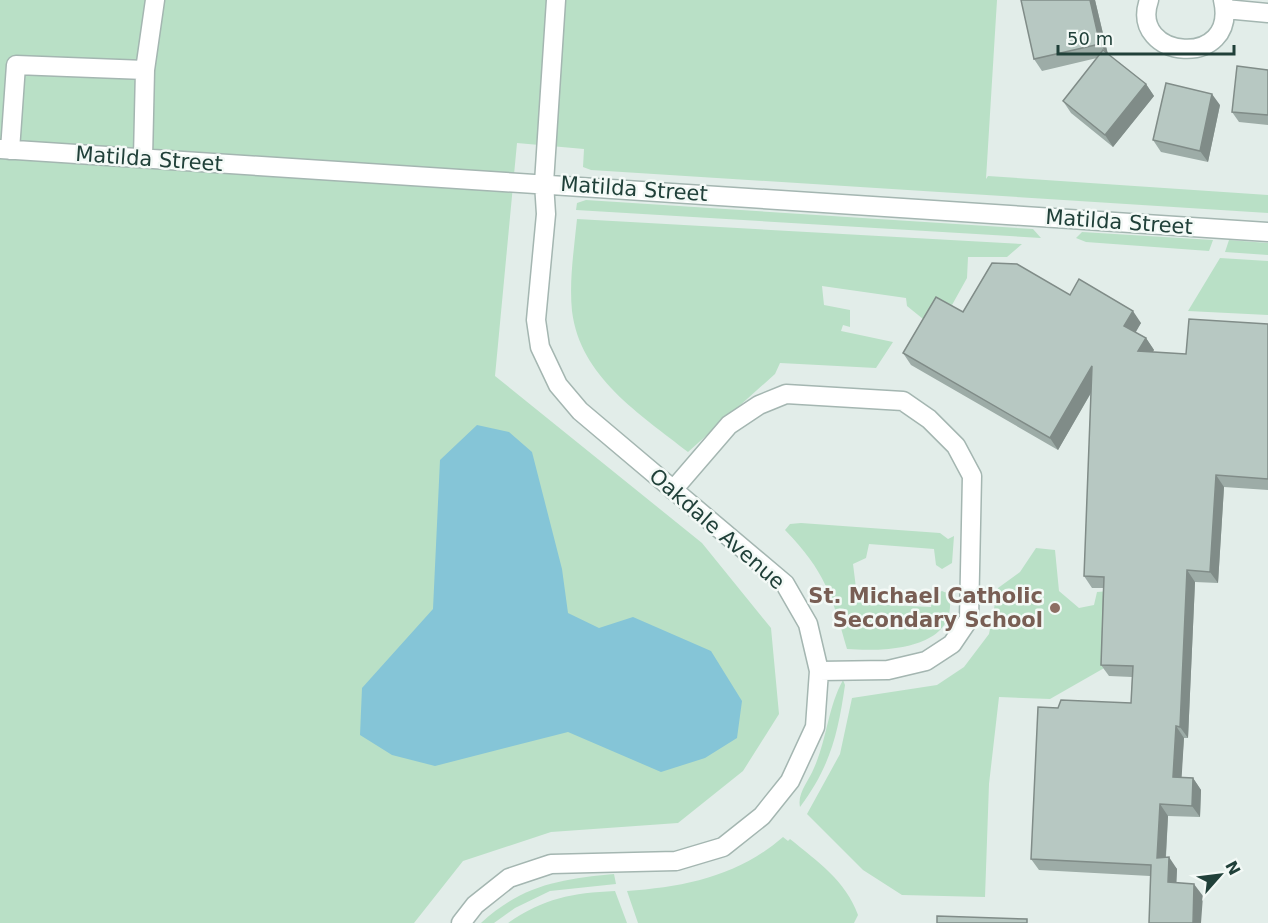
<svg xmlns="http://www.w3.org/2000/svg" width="1268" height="923" font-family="'DejaVu Sans',sans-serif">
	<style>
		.green { fill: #b9e0c6 }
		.water { fill: #85c5d7 }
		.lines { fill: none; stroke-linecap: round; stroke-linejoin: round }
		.minor-casing { stroke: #a4b6b1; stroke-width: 21 }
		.minor { stroke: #fff; stroke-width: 18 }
		.wall { fill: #9daca7 }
		.shaded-wall { fill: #808c88 }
		.building { fill: #b7c8c2; stroke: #808c88; stroke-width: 1.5 }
		.education-dot { fill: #8d6e63; stroke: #f3f9f6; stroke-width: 2 }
		.labels { text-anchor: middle; stroke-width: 5; stroke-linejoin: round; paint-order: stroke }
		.street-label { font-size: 21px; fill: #204039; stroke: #f3f9f6 }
		.education-label { font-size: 21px; font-weight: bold; fill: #785e54; stroke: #f3f9f6; text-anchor: end }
	</style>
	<rect width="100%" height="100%" fill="#e2ede9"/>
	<!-- green -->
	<path class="green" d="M0,0h997l-11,179 2,-3 280,19v18l-677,-43 -8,-3 1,-18 -67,-6 -22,233 207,167 69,85 8,86 -36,57 -65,52 -127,9 -88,29 -49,62h-414z
		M586,200l447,29 8,9 -465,-28 1,-7z
		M577,219l445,25 -15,13h-39l-1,21 -15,27 -10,-4 -14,22 -21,-17 -1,-8 -84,-12 2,19 26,5v17l-7,-2 -2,6 52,11 -17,26 -96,-5 -5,11 -87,78c-48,-38 -108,-75 -116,-141 -3,-30 2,-62 5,-92z
		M1082,232l131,8 -4,11 -123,-9 -10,-4z
		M1229,240l39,3v12l-43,-3z
		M1220,258l48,3v54l-80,-4z
		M801,523l139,10 8,6 6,-3 -2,27 -10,6 -6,-4 -2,-16 -65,-5 -3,14 -13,6 3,24 9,16 66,3c1,-9 2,-13 11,-16l7,3c11,56 -65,58 -102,55 -15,-53 -22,-78 -62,-119l5,-6z
		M1036,548l19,2 4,41 20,17 15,-3 3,-13 13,-1 -4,76 -56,32 -51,-2 -10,87 -4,113 -83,-2 -39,-25 -56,-56 33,-60 12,-56 85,-13 27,-18 25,-33 9,-46 22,-16z
		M843,680l2,5c-7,49 -15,82 -45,122 -3,-14 9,-26 14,-39 13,-29 14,-61 29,-88z
		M783,837l5,4 2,-2c27,22 56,42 68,76l-4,8h-216l-11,-32c58,-4 111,-15 156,-54z
		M614,874l2,10 -66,7 -35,17 -21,15h-13c41,-38 80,-44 133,-49z
		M615,891l12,32h-119c36,-25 64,-30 107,-32z"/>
	<!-- water -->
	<path class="water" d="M477,425l32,7 23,20 30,117 6,44 31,15 34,-11 78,34 31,50 -5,37 -32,20 -44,14 -93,-40 -133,34 -43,-11 -32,-20 2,-47 71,-79 7,-149z"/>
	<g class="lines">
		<defs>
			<path id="minor" d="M1149,0c-21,60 90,70 74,0
				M1225,9l43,4
				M145,70l10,-70
				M0,149l1268,83
				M10,150l6,-85 129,5 -2,88
				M673,490l56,-65 30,-20 27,-11 117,7 26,18 27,27 16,30 -3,143 -17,25 -26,17 -38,9 -69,1
				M461,923l14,-18 34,-27 42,-14 125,-3 47,-14 39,-31 28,-35 25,-54 4,-56 -11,-47 -23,-40 -205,-173 -22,-26 -18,-38 -4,-27 10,-106 -2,-31 12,-183"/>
		</defs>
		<!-- minor casing -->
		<use href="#minor" class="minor-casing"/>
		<!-- minor -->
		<use href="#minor" class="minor"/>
	</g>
	<!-- wall -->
	<path class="wall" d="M1095,0l13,54 38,30 8,12 -41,51 -42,-34 -8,-12 34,-43 -55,13 -8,-12z
		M1268,70v55l-29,-3 -7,-10z
		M1220,105l-12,57 -47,-10 -8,-12z
		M1070,295l71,28 -6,9 11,6 8,12 -2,2 34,2 82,-30v166l-44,-3 -6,96 -23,-1 -7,156h-4l-3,39 12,1 8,12 -1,27 -32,-1 -2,41 11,12 -1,14 27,13 -53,-20 -111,-6 -8,-11 27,-151 73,-5 1,-26 -23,-1 -8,-11 2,-77h-11l-8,-12 7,-183 -33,57 -147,-85 -8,-12 60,-41z"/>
	<!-- shaded-wall -->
	<path class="shaded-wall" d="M1090,0h5l13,55 -8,-11z
		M1146,84l8,12 -41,51 -8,-12z
		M1212,94l8,11 -12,57 -8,-11z
		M1133,311l8,12 -8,14 -9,-11z
		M1146,338l8,12 -8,13 -8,-12z
		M1092,366l8,11 -42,73 -8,-12z
		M1216,475l8,12 -6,96 -8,-11z
		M1187,570l8,12 -7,156 -8,-11z
		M1176,726l8,12 -3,50 -8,-11z
		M1193,778l8,12 -1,27 -8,-11z
		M1160,804l8,12 -3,53 -8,-11z
		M1169,857l8,12 -1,24 -8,-11z
		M1194,884l9,12 -2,27h-8z"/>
	<!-- building -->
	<path class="building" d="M1021,0h69l10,44 -66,15z
		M1103,50l43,34 -41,51 -42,-34z
		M1237,66l31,4v45l-36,-3z
		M1166,83l46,11 -12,57 -47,-11z
		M992,263l25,1 53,31 9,-16 54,32 -9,15 22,12 -8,13 48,3 3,-35 79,5v155l-52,-4 -6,97 -23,-2 -7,157 -4,-1 -3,51 20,1 -1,28 -32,-2 -3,54 12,-1 -1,25 26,2 -1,39h-44l2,-58 -120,-6 7,-152 20,1 3,-8 70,3 2,-37 -32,-1 3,-88 -20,-1 8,-210 -42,72 -147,-85 33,-56 27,15z
		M937,916l90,3v4h-90z"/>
	<!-- markers -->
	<circle class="education-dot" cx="1055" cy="608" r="6"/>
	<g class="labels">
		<!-- street labels -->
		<g class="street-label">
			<text transform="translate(149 159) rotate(4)" y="7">Matilda Street</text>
			<text transform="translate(634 189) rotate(4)" y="7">Matilda Street</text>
			<text transform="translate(1119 222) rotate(4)" y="7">Matilda Street</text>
			<text transform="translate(717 529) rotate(41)" y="7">Oakdale Avenue</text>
		</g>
		<!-- education labels -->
		<g class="education-label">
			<text x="1043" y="603">St. Michael Catholic<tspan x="1043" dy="24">Secondary School</tspan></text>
		</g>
	</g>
	<!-- north arrow -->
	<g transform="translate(1220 875) rotate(62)" stroke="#f3f9f6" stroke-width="4.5" paint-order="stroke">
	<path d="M0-4.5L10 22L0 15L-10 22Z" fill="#204039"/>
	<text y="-9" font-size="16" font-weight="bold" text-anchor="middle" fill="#204039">N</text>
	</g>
	<!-- scale -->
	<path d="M1058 45v9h176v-9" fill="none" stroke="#204039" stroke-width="3"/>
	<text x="1067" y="45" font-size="18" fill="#204039" stroke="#f3f9f6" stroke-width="4.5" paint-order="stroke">50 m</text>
</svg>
